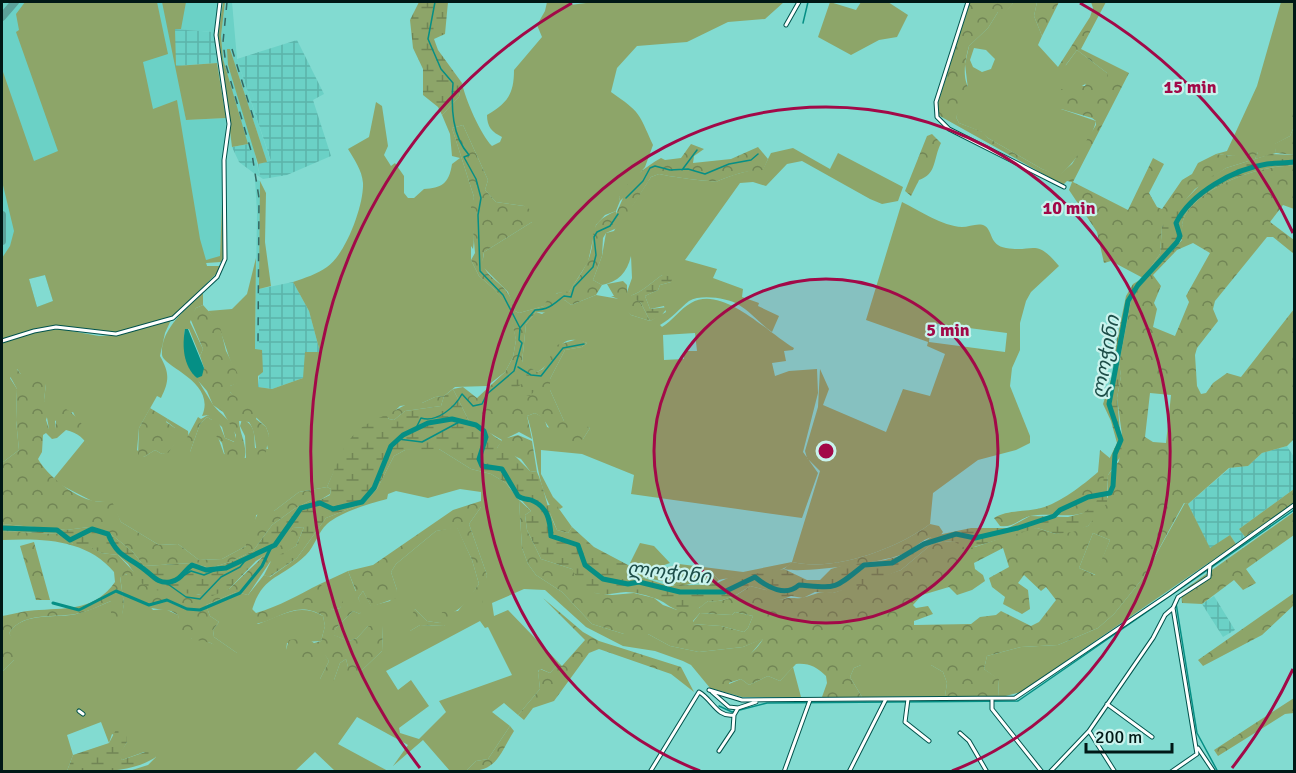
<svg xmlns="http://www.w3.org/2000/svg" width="1296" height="773" font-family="Signika,'Noto Sans Georgian',sans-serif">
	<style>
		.built { fill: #6bd1c6; fill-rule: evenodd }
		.industrial { fill: url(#industrial-grid) }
		.green { fill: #8da569; fill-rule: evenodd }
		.forest { fill: url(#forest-crowns); fill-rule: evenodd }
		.wetland { fill: url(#wetland-marsh) }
		.water { fill: #058f85 }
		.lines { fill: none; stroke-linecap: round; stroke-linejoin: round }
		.stream { stroke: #058f85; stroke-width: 1.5 }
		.canal { stroke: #058f85; stroke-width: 3 }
		.river { stroke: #058f85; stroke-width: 5 }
		.taxiway { stroke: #5ca29a; stroke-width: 8 }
		.minor-casing { stroke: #00524c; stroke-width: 5 }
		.minor { stroke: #fff; stroke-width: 3 }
		.rail { stroke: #356862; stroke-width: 1.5; stroke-dasharray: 8 8; stroke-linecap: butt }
		.ring { fill: none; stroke: #a20948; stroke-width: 3 }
		.labels { text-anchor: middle; stroke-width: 4.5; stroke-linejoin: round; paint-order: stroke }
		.water-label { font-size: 20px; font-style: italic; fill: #1d4d48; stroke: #c9f3ed }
		.centre { fill: #a20948; stroke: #c9f3ed; stroke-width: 3 }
		.ring-label { font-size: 18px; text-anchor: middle; font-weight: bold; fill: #a20948; stroke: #c9f3ed; stroke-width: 4.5; stroke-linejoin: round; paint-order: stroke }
	</style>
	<defs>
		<pattern id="industrial-grid" width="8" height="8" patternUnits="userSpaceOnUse" patternTransform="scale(1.5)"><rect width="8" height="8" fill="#6bd1c6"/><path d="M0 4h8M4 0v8" fill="none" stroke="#5bb3a9"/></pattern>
		<pattern id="forest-crowns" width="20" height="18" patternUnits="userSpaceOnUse" patternTransform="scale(1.5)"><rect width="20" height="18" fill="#8da569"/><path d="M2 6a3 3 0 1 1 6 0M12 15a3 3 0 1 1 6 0" fill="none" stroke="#718555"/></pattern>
		<pattern id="wetland-marsh" width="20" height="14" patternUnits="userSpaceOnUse" patternTransform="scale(1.5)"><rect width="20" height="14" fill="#8da569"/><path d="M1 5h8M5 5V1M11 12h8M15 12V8" fill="none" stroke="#718555"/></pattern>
	</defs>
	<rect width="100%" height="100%" fill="#82dbd1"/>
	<!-- built -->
	<path class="built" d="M2,2h216l-4,30 -39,-3 -1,20 12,71 40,-2 -6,139 -14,3 1,9 -205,54zM45,275l8,26 -16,6 -8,-28z
		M225,2h7l5,57 34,103h-4l-37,-113 -2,16 22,67 10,45 -5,-3 -32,-115 -2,-23z
		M255,179l5,2 1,12 -2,157h-4l2,-138z"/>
	<!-- industrial -->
	<path class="industrial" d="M175,29l39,3 3,31 -42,3z
		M297,40l27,54 -11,6 18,56 -44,19 -24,4 -3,-2 -2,-13 13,-3 -34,-102z
		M248,144l5,18 2,12 -16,-12 -7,-15z
		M293,282l16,29 11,41 -17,26 -31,11 -14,-2 4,-36 -3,-1v-61z
		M1287,446l7,11v32l-55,40 6,8 -9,7 -6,-9 -20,14 -22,-45 42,-36 18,-2 14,-13z
		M1214,596l21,34 -12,7 -21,-33z"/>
	<!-- green -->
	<path class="green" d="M25,2h132l11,52 -25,8 10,47 24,-9 23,139 6,21 14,-4 3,-77 1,78 -3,5 -15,1 1,3h12l1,4 -46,46 -57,17 -62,-6 -53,13v-82l8,-12 4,-15 -12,-50v-112l32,92 24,-10 -42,-119 3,-2 -3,-16zM45,275l8,26 -16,6 -8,-28z
		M162,2h24l-5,27h-6l1,37 41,-3 9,55 -3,37 3,-37 -40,2z
		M223,2h2l-4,34 2,23 25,85 -16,3 -14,-112z
		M547,2h21l2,3 24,-3h190l-19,17 -37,3 -41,20 -50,4 -20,22 -6,24c30,21 27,20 42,53l-8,22 -26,30 1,4 -4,10 -11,4 -9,10 -8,37 -19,30 -12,1 -13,13 -25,7 -4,-2 -7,-19 -26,-26 2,-14 48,-30 -8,-16 -28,-4 -11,-12 3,-10 -25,-55 -11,3 22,69c-4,18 2,34 -1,52l-2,-3v14l8,16 15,13 16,20 6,31 -3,17 -8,15 -18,14 -32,1 -11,9 -9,1 -13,6 -22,3 -64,61 -9,20 -28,5 -25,19 -18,4c0,12 -10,19 -10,31l-24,13 -23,1 -21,-16 -19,1 -38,-23 -8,-15 -7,-5 -14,-1 -35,-18 -3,-5 31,-38 5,8 -17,-36 -18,9v9l-6,-1 -5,-29 2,-16 -25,-10 -4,-5 -7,9 7,11 -1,31 3,30 -17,13v-121l32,-10 26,-3 39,7 20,-1 52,-15 -6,13 -5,23c9,16 10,24 1,42l-4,-2 -18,32 -2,22 7,7 11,-7 7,4 6,-2 7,-9v-15l-9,-7 2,-2 20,12 2,21 10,-28 7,-7 5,3 12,34 22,4 -1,-22 -5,-10 2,-7c14,6 12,16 13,29l13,1 -2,-8 3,-6 -3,-8 -36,-35v-6l11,-5c-16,-22 -15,-50 -33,-70l24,-2 15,-15 9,-36 -1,91 7,1 1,22 -5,4v11l14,2 31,-11 2,-26h15l-11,-41 -16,-29c12,-4 24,-8 34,-15 19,-13 37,-62 36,-84 -1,-13 -9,-24 -15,-34l21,-12 7,-35 6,4 6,40 -4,9 7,11 4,-3 9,13v17l4,5h6l10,-9c17,-1 25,-5 28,-25l8,-6 -8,-2 -2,-22 -8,-19 17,-18 3,-14c3,16 19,52 30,63l8,-4 2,-5c-10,-5 -15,-10 -15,-22 20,-12 27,-20 27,-45l28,-33 -5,-12 8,-14z
		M830,2l26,8 5,-8h27l20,13 -11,22 -18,3 -28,15 -33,-18z
		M1014,2h23l-3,14 8,20 -4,9 20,22 8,-2 11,-15 30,23v5c-25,4 -31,10 -46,31l35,12c-4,18 -22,42 -37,55l-17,-7 -54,-31 -6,-6 -23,-9 -3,-6 12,-28 -3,-25 4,-18 19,-18 10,-16 8,-1zM974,48l12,2 9,9 -4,10 -9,3 -9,-5 -3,-7z
		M1281,2h13l-1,127 -3,7 -15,8 1,9 -21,6 3,-7 -25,4 -17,-2 11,-3 30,-65z
		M227,49h3l37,113 -9,2 -30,-99z
		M793,148l37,21 8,-16 65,34 -5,14 -16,3 -12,-5 -68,-38 -15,3 -21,22 -13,-4 -13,1 -55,77 32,9 -4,9 30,11 -1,8 17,6 -1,3 21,10 -7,16c-12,-8 -21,-20 -33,-27 -11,-7 -38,-11 -50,-4 -10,8 -17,17 -29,24l2,2c11,-7 18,-18 29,-24 31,-19 77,30 103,45l-1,2 -9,1 2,10 -14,2 3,13 14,-5 28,-2 1,24 -15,59 15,21 -16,45 -171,-24 3,-19 -52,-21 -41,-4v24l12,23 10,10 -3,2 -11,-5c-14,-29 -12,-59 -22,-88l8,-3 9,5 3,9 36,12 7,-11 -26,-7 -14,-31v-11l15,-29 17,-3 5,-4c-32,-14 -30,20 -50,29l-15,-9 4,-39 10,-12 6,2 23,-14 6,5 25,-10 23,4 12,16 19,6 16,-9 -2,-6 -14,3 -5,-13 13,-6 2,-5 11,-3 -9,-7c-11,8 -20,17 -32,21l-3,-4 5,-14 -1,-22c-4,17 -13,26 -29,29l-9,-5 9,-24 4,-23 8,-2 4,-8v-5l14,-12 19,-29 8,-3c7,2 55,9 59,7 15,-6 28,-11 45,-12l8,-16zM695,333l2,18h-13v8l-20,1 -1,-25z
		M260,181l6,12 -1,49 6,44 -12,3z
		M902,202c18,9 40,24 60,25 7,0 17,-5 23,-1 8,5 4,19 21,22 28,5 29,-11 53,18l-28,26 -5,9 -6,22v27l-8,18 -2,18 20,50v7l-14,7 -38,10 -45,33 -3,31c-34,25 -95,48 -138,38 -9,14 -56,14 -73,18l-6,-6 -17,2 -29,-7 -5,12 -21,-4 -13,-12 20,8 31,-9 64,8 49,-10 28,-91 -13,-13 -2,-7 13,-44 2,-38 9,20 -6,16 63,27 17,-43 27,7 15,-42 -18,-8 1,-4 -62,-22zM931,323l76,10 -2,19 -76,-10z
		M203,293v12l-7,3 -6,14 13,27 -3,7 -11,-27h-4c-5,27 14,52 27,74 8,13 26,19 23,39l-10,-4 -3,-11 -14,-12 -6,1c15,-34 -39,-49 -40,-61 -2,-26 25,-47 41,-62z
		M421,448l18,1 32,20 20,5 15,9 13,17 3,48 6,16 8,11 26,17 30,32 32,10h24l22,12 29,6 44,-5 21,-9 -15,18 -17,14 -3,14 12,-5 8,6 19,-9 12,5 13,-14 8,30h-59l-32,-9 -19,-23 -8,-4 -28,-10 -32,-5 -37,-19 -41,-37 -21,-1 -32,14 2,13 14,-6 51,53 -9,10 -9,-4 -3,2 2,18 -22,26 -14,-12 -12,9 18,14 -22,33 -12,2 -10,10h-16l-27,-31 -30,26 15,-21 -51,-28 -19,27 50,27h-53l-20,-19 -20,19h-166l19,-6 8,-8 -12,-5 -22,8 -3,-5 8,-13 -15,-8 -3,9 -8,-21 -34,13 6,20 -6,16 -65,1v-100l12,-12v-17l-5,-10c15,-23 47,-13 71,-20 11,-3 21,-8 31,-12l11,13 2,-10 -4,-28 8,-2 5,13 20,23 12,-1 13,6 2,8 12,16h8l37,14 -23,-16 -1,-7 6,-8 -9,-6 -4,-11 30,-13 12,3 16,-20 6,2 27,-19 29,-40 38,-15 13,-14 17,-33 11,-6zM460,489l21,3v15l-12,17 18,51 -3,10 -40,41 -24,-1 -10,6 5,-22 12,12 13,2c8,-9 12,-9 20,-15 8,-6 13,-16 19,-24l-7,-24 -15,-33 -21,4 -40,33 -5,8 6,18 -7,11 -19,5 -8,-15 -5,7 3,7 -1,9 -7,-3 -17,17 -3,7 16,6 8,-3 11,-12h15l-1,25 -23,22 -11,-6 -2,-8 -6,4 -6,17 -14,-1 9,-18 -4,-7 -39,-4 1,-7 34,-2 4,-15 -2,-10c-24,-14 -42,0 -65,8l-8,-6c10,-44 29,-37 56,-63 9,-9 12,-23 21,-31 12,-11 43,-21 60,-25l1,-5 8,-3 32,7zM480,621l5,7 3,-1 24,48 -73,26 7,11 -27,27 -19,-6 -1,-5 30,-22 -18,-26 -13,10 -12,-19z
		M1185,503l3,1 22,44 20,-13 6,9 -215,148 -23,6 1,-18 -15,-11 3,-13 34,-9 37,-2 40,-17 16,-14 29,-36z
		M1093,533l17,7 -14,35 -17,-7z
		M640,543l14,3 16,17 -23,8 -17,-8z
		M348,571l8,21 -12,9 -4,7 -8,2 -12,-26z
		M735,612l18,4 -5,12 -4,4 -23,-6 -28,-2v-2l7,-9 32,2z
		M861,665h70l12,7 4,11 -2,13 -83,1 -12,-20 4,-9z"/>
	<!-- forest -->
	<path class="forest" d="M970,2h44l-8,10h-8l-10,16 -19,18c-4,14 -9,38 5,47l-4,13 -8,1 -6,10 3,6 24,9 5,6 54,31 17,6 13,-11 24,-39v-4l-4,-3 -31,-9 -11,-17 11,-3 11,3 3,-6h10l5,-16 3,3 -1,6 15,-2v-4l-30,-23 -15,20 -4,-3 32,-50 3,-9 -2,-6h15l-25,47 48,24 -56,109 55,28 25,-52 11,6 -15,29 8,14 5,2 20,-29 10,-6 6,-11 18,-9 17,2 12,-6 13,2 -3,7 -29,9 -31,21 -33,38 -2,27 -17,24 -32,-17 -7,2 -7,-31 -28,-42 3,-8 -5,-1 -4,4 -125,-70v-12z
		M1037,2h22l-17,34 -8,-20z
		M1294,109v46l-18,-2 -2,-9 16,-8 3,-7 -3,-8z
		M463,125l25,55 -3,10 11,12 28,4 9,5 -1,11 -48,30c-6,22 13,26 23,40 4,5 6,13 8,19l4,2 25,-7c4,-10 14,-15 25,-14 6,-10 16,-23 20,-34 9,-23 -5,-33 27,-47v3l7,-16 -3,3 -1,-4c8,-16 26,-30 42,-39l4,2 16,-2 10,-14 13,5 -10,7 -1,7 38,-4 27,-12 10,12 -5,11c-17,0 -30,5 -45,11 -4,2 -52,-5 -59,-7l-8,3 -24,38 -9,3 1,9 -13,6 -3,5 -1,18 -9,24 9,5 -6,10 -25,10 -6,-5 -11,13 -18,-1 -10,12 -4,38 15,10 6,-3 14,-24 21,-6 9,4 -5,4 -17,3 -15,29v11l14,31h12l14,7 -7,11c-33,15 -28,-16 -48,-26l-8,3 5,23 -13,-7 -12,6 11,-3 14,6 5,31 -7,-1 -9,-12 -24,-11 5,-8 -33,-19 -16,-32 10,-2 14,11 28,-26 8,-15 3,-17 -7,-31 -15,-20 -15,-13 -8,-16 4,-7 -4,-46 3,-10 -22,-69z
		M932,134l9,9c-8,16 -4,31 -22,37l-8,16 -6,-5 22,-55z
		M1294,166v43l-11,-4 -13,17 24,18v14l-21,-17h-6l-52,64 -2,8 5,12 -21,27 -2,7 2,31 4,8 5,-1 7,-10 14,-10 14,4 53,-68v130l-7,7 -25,7 -14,13 -19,2 -41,36 -4,-1 -41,75 -29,36 -16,14 -40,17 -37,2 -34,9 -3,13 15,10 -1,19 -53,-2 2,-13 -4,-11 -12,-7h-70l-7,3 -4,9 12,20h-40l5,-14 -1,-7c-10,-9 -16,-13 -30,-12l-16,17 -12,-5 -19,9 -8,-6 -19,6 -4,-6c12,-16 34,-20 45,-40l-20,8 -44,5 -29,-6 -22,-12h-24l-32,-10 -30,-32 -26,-17 -8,-11 -6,-16 -3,-48 12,11 -6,4 2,15 14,29 31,10 23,24 17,2 22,-2 20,5 9,7 14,5 22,-2 9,-7c16,2 30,-6 42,-15l16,4 15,10c9,-4 16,0 24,-3 12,-3 15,-7 28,-4l68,-23 32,-27 20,-2 22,6 53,-18 9,-1 19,6 32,-8 20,-29v-22l11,-14 3,-26 -5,-37 4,-22 -2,-13 12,-63 9,-14 42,-46c0,-10 -1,-20 5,-28 19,-27 75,-48 107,-46zM1193,243l17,10 -24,43 3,6 -14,34 -22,-9 4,-18 -3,-6 7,-17 -8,-11 24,-25zM1150,393l21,2 -5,48 -13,-1 -8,-5zM1093,533l17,7 -15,35 -16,-7zM1003,548l6,19 -20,11 3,9 13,10 -2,7 19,10 8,-5 -2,-19 -10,-7 6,-8 17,16 5,-4 10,13 -17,22 -8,4 -30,-15 -5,4 -16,2 -9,7 -57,1v-4l19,-7 -5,-8 -12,2 -3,-3 9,-10 27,-8 8,8 15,-5 13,-9 -2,-6 -8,-6 -1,-6zM735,612l18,4 -5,12 -4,4 -23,-6 -28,-2v-3l7,-8 32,2z
		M623,281l4,4v7l14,11 9,18 -19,-6 -13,-12v-4l-7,-3h3l-7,-12z
		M203,305l16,18 7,28 16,31 -12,4v6l28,22 -2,5 10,8 3,8 -4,22 -6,3c-5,-14 -2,-26 -10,-38l-10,-1c1,17 13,30 1,47l-14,-8 -4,-17 -10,-12v-11l-5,-3 -7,7 -10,28 -6,-2 -1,-5 15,-28 3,2 7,-4 10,6 7,17 9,4 2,-7 -13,-23 -10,-7 -6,-14 -13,-15 3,2 7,-10 -4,-12 3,-7 -13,-31 6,-10z
		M13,365l8,9h29l3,6 -7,4 -2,16 5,11 -3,9 3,9h6l2,-16 5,-6c13,5 30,26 28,42 -6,-11 -12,-16 -24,-19l-9,8 -5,1 -6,-6 -3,2 -1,17 -4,7c10,18 50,52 73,40l10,23 38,23 19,-1 21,16 23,-1 24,-13v-7l14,-30 14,2 25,-19 28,-5 4,2 -1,5 -10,6h-9l-17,9 -22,16 -19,26 -23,11 -20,6 -18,-5 -48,3 -11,-14 -26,-21 -18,-4 -23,3 -64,-6v-61l17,-13 -3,-30 1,-31 -11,-20z
		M444,396l-3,10 -36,5 -11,9 -5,-1 -3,-4 23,-12h13l13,-6z
		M150,408l18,11 -2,3 9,6v16l-7,9 -6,1 -7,-4 -11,7 -6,-2 1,-27z
		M1100,450l11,9c-8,11 -4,19 -8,31 -12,38 -45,20 -73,26 -11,3 -17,12 -30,10l-6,-8c13,-8 32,-6 47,-10 19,-5 42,-23 57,-36z
		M1294,489v14l-49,34 -6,-8z
		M481,501v6l-12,17 18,51 -5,29 -38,22 -24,-1 -10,6 -6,-2 11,-20 12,12 13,2 2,-11 16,-1 21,-27 -7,-24 -15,-32 -21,3 -40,33 -5,8 6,18 -1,8 -25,9 -8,-16 -5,7 5,9 -3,7 -7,-3 -17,17 -2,7 15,6 8,-3 11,-12h15l-1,25 -23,22 -15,5 4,-11 -2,-8 -6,4 -6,17 -11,5 -3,-6 9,-18 -4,-6 -8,3 -27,3 -6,-5 5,-16 18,-2 7,5 7,-2 4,-15 -2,-10c-31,-19 -47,10 -76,8l5,-15 4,4c24,-7 42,-18 64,-29l6,6 6,20 8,-2 6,-17h10l-8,-20 25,-6 80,-55z
		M552,503l5,3 15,21 -4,6 -11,-3 -10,-24z
		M1294,512v23l-48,34 10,14 -13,7 -9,-10 -32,24 -20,-1 -1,-11z
		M930,524l9,2 4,6 -3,4c-17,0 -23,12 -37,18 -17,8 -102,20 -119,15l8,-7c43,10 104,-13 138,-38z
		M304,527l-8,19 -26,16 -22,33 -12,-3 -30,13 4,11 9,6 -6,8 1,7 23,16 -3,6 -23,-16 -19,-4 -12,-6 -2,-18 -7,-4 -34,-5 -10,-32 -7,3 4,27 -4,24 -5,4 -4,-7v-24c-10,4 -21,10 -31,12 -24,6 -56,-3 -71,20l15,23 -10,4 -12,12v-56c12,-2 25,-6 37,-6 31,-2 56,0 76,-28l-1,-10c-27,-33 -72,-34 -112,-32v-9l56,3 15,10 12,-1 16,10 17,2 16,17 65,23 30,-6 64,-61z
		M34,542l16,58h-14l-16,-54z
		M667,569l29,7 17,-2 6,6 -4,4 -21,-1 -16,4 -16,-6z
		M1294,593v12l-32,30 -59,31 -5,-6z
		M543,598l40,34 16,9 82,26 13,25 -23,-18 -72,-25 -10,4 -35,48 -21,7 -9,12 -6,-5 22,-26 -2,-17 2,-3 10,4 9,-10 3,3 23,-26z
		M1294,698v15l-9,1 -67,42 -4,-6z
		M510,726l4,5c-15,24 -17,41 -48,40l10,-10 12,-2z"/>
	<!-- wetland -->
	<path class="wetland" d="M419,2h29l-3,32 -11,5 4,11 24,33 -3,14 -17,18 -4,-8 -15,-12v-26l-10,-21 -3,-28z
		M1271,154l23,1v11c-32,-2 -88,19 -107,46 -6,8 -5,18 -5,27l-42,47 -9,14 -12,63 2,13 -4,22 5,56 -14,21 -1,28 -19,23 -15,6 -17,2 -19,-6 -70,21 -14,-8 -20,2 -32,27 -36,14 -32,9 -18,-1 -12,6 -12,-2 -10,4 -13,-5 -2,-5 -16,-4c-13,9 -26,17 -42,15 -6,5 -12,10 -20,11 -16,0 -22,-11 -34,-14 -8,-3 -20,-6 -28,-6 -12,1 -24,5 -37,-1 -9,-5 -12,-13 -17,-22l-31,-10 -14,-29 -2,-15 6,-4 -25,-28 -15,-9 -20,-5 -32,-20 -34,1 -11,6 -17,33 -13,14 -38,15 -29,40 -28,19 -5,-2 8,-16 24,-13 8,-19 -11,1 -7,14 -30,19 -27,28 -17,7 -58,-6 -13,-7 -13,-19 -10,-9 -17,-2 -16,-9h-12l-15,-10 -56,-3v-7l64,6 23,-3 18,4 26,21 11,14 48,-3 18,5 20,-6 23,-11 19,-26 22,-16 17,-9h9l10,-5 1,-6 -4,-2c16,-36 18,-57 59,-72l3,4 5,1 11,-9 36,-5 3,-10 9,-7 16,32c13,2 21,14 33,20l-5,7 9,-1 24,24 7,1c9,20 10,39 20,58l11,3 4,-6 22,20 34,18 13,12 28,9 46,-2 13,-6 56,-9 23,11h13l11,-11 10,-3 44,-6 18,-5 30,-19 38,-8h37l22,-12 38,1 15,-4 11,-8 9,-16 1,-19 13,-27 -6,-22 -8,-17 11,-34 -1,-12 13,-62 7,-12 10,-6 17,-24 2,-27 6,-10 36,-36 22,-13z
		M662,275l11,2 -2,5 -11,3 -2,5 -13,6 5,13 18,-2 -7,9 -11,5 -9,-18 -11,-7c12,-4 21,-13 32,-21z
		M517,369l25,13 -12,14 -13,-3 3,-5 9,-3 -1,-5 -12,8h-9l-1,-7z
		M119,724l8,4v14l-7,13 2,5 29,-10 5,7c-24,16 -59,15 -89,14l6,-16 36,-12z"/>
	<!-- water -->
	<path class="water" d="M185,329h3l16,39 -2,8 -5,2c-14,-12 -15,-32 -12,-49z"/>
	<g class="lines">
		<!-- stream -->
		<path class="stream" d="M803,23l5,-21
			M682,170l15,-20
			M626,198l17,-17 7,-13 5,-2 15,4 18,-1 17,5 24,-10 22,-4 7,-6
			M520,328l15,-18c14,0 20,-7 29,-14l7,1 3,-10 19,-20 3,-12 -2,-18 3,-5 13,-6 8,-12
			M518,367l13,8 10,1 22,-28 21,-4
			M416,428l5,-10c16,5 34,-11 41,-24l11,12 9,-2 5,-10 27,-23 8,-28 -3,-3 1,-12 -17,-33 -23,-24 -2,-56 3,-17 -5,-19 -11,-20 -1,-2 5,-2c-17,-19 -18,-47 -16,-72l-12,-14 -13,-30 7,-37
			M398,439l24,3 39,-21
			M181,577l10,-6 13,4 12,-5
			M165,582l21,15 14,2 21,-22 19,-10 8,-10
			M1176,603l21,130 21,39
			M719,706l13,6 35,-9 251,-2 276,-191"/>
		<!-- canal -->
		<path class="canal" d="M53,603l26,7 37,-19 33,14 18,-5 20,9 13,1 40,-17 22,-27 9,-19"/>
		<!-- river -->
		<path class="river" d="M2,528l55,2 13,10 22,-11 16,5c10,24 20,22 37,36 8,6 13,14 25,12 11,-2 14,-11 22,-17l14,5 20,-2 49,-23 26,-37 19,-5 13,6 29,-7 12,-14 17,-42 12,-11 25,-12 24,-4 24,6 8,6 2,6 -7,22 3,7 20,3 16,27c5,4 7,2 13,4 17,7 19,20 20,36l27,9 7,20 18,14 25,5 11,-2 41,10h44l31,-15c13,11 31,20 44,8 39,3 34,5 65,-20l28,-2 32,-19 32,-10 19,4 43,-10 36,-12 6,-6 28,-13 22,-4 3,-7 2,-32 6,-14 -12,-36 19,-103 10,-16 39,-43 3,-6 -4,-13c15,-30 58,-54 91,-59 9,-1 18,-1 27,-2"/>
		<!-- taxiway -->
		<path class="taxiway" d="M2,17l13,-15
			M2,215v26"/>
		<defs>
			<path id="minor" d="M968,2l-32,100 1,15 12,12 115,58
				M786,25l13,-23
				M2,341l32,-10 22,-4 60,7 57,-16 44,-41 8,-18 -1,-99 5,-36 -13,-89 4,-33
				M709,690l33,10 273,-2 153,-103 126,-90
				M712,692l17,15 9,1
				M908,699l-3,23 24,19
				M992,700v9l50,63
				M1107,704l45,33
				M79,711l4,3
				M1089,731l26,41
				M960,733l9,8 18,31
				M1198,748l16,24
				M719,751l14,-21 1,-15
				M650,772l49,-80c13,7 18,26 35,23l4,-7 18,-6
				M784,772l26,-72
				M849,772l37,-73
				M1050,772l39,-41 64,-93 12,-23 8,-7
				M1171,772l26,-18 -24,-146 5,-11 31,-20 1,-12"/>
		</defs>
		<!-- minor casing -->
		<use href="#minor" class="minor-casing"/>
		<!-- minor -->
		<use href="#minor" class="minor"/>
		<!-- rail -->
		<path class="rail" d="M227,2l-4,40 3,23 26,89 7,44 -1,146
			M232,49l22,71"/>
	</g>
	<!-- distance rings -->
	<circle cx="826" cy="451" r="172" fill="#a20948" fill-opacity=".12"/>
	<g class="ring">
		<circle cx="826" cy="451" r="172"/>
		<path d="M700 771A344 344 0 1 1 952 771"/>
		<path d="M1293 669A515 515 0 0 1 1232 768M420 768A515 515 0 0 1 572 3M1080 3A515 515 0 0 1 1293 233"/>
	</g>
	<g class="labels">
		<!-- water labels -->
		<g class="water-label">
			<text transform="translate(1105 357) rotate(-80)" y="7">ლოჭინი</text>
			<text transform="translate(669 572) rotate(6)" y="7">ლოჭინი</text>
		</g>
	</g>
	<circle cx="826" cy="451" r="9" class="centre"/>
	<g class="ring-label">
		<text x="1190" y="93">15 min</text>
		<text x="1069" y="214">10 min</text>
		<text x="948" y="336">5 min</text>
	</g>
	<!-- border -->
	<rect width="1296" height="773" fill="none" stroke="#001816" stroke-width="6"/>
	<!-- scale -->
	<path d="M1086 743v9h86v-9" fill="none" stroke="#001816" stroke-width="3"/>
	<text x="1095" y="743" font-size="18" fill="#001816" stroke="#c9f3ed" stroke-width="4.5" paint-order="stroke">200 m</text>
</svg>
